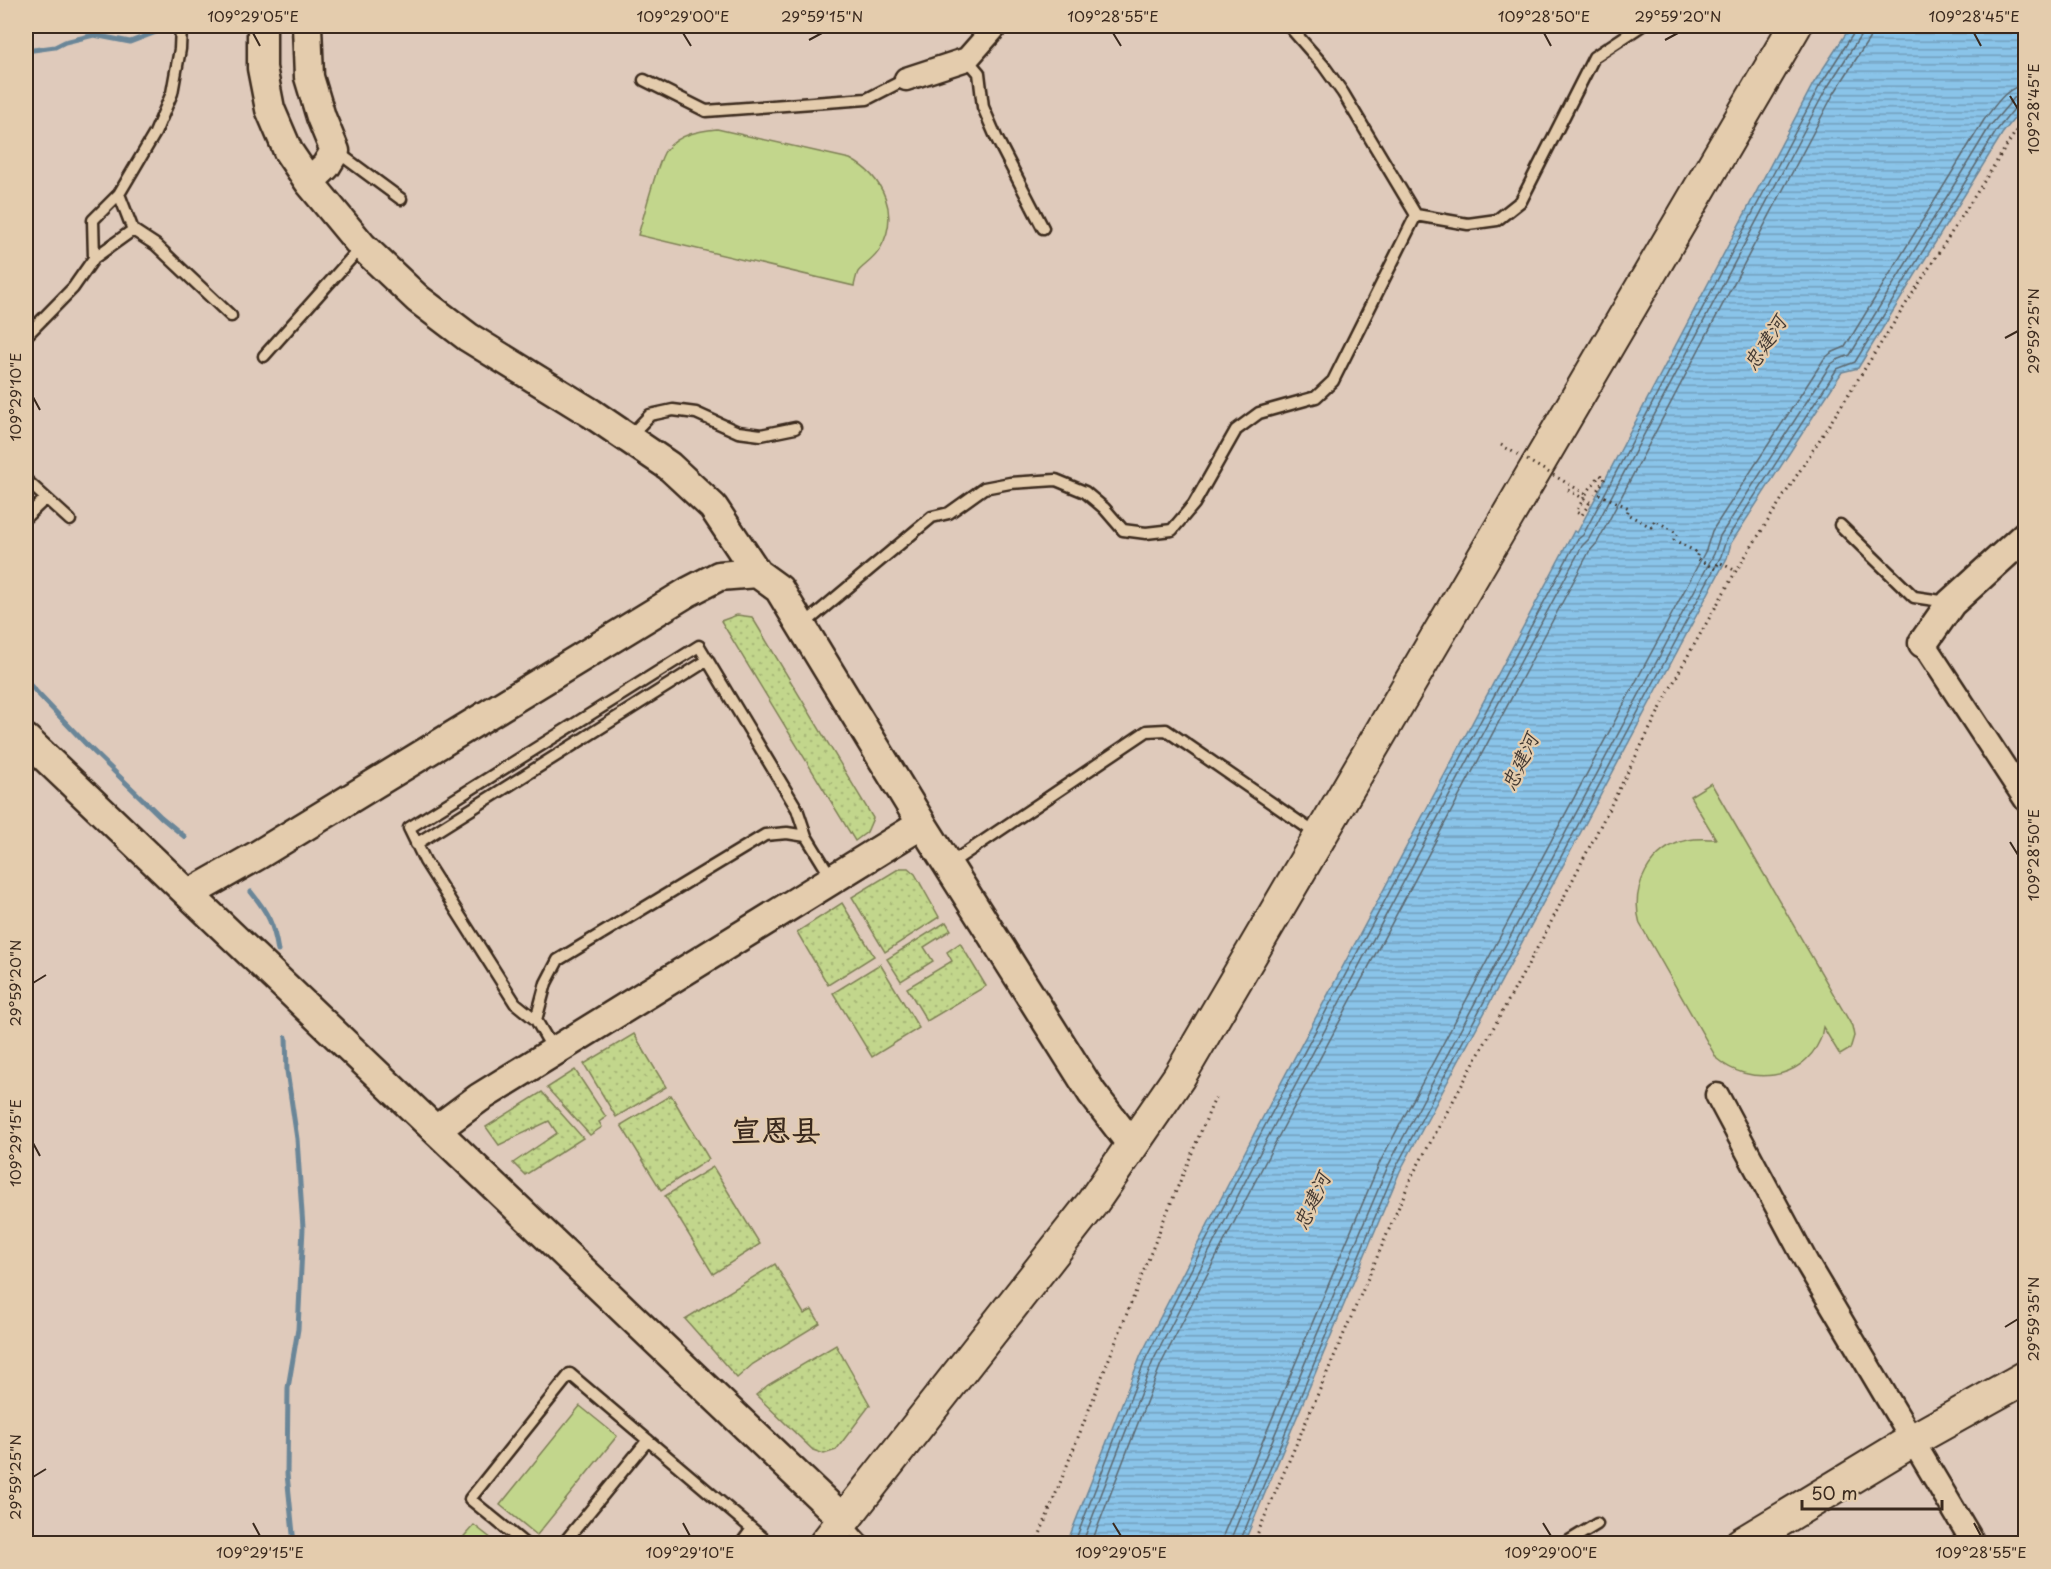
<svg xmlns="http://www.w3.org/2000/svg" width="2051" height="1569" font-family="'Playpen Sans','LXGW WenKai TC',sans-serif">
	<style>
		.grass { fill: url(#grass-dots); stroke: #7e8055; stroke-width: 1.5 }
		.pitch { fill: #c2d68c; stroke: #7e8055; stroke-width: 1.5 }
		.water { fill: url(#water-rules); stroke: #6a8698; stroke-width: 1.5 }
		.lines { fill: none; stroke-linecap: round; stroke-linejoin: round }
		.shore { stroke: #5b686f; stroke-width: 1.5 }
		.stream { stroke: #6a8698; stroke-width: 5 }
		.service-casing { stroke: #3b2a1e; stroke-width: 15 }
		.minor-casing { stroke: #3b2a1e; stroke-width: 27 }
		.tertiary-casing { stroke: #3b2a1e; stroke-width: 33 }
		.secondary-casing { stroke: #3b2a1e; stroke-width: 36 }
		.path { stroke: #3b2a1e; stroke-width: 3; stroke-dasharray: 1.5 4.5; stroke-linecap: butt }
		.service { stroke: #e4ccad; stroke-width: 10 }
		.minor { stroke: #e4ccad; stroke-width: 22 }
		.tertiary { stroke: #e4ccad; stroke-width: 28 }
		.secondary { stroke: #e4ccad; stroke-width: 32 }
		.path-bridge { stroke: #3b2a1e; stroke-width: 3; stroke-dasharray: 1.5 4.5; stroke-linecap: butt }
		.ticks { fill: none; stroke: #3b2a1e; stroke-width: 2 }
		.labels { text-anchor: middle; stroke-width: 4.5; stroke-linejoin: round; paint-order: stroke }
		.water-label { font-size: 20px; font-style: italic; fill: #433932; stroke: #e4ccad }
		.town-label { font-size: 30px; font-weight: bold; fill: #3b2a1e; stroke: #e4ccad }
		.neatline { fill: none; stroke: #3b2a1e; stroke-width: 2 }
		.ticks-label { font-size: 15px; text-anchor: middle; fill: #3b2a1e }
	</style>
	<defs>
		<pattern id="grass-dots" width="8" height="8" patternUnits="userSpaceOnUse" patternTransform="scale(1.5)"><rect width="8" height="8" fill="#c2d68c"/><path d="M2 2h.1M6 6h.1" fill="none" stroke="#a8b878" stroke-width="1.8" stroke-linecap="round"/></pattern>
		<pattern id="water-rules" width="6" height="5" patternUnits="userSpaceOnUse" patternTransform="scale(1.5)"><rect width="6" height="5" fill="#8ac4e9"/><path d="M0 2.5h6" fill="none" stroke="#729fbc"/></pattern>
	</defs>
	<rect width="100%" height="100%" fill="#dfcabb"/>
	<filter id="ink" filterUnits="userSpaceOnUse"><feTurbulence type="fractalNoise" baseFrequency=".0167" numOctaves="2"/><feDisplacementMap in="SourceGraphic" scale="12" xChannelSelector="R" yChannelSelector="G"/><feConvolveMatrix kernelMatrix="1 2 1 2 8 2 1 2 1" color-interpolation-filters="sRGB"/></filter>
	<g filter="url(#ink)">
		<!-- grass -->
		<path class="grass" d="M737,615l15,2 121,201 -6,14 -12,9 -134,-220z
			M900,868h8l7,6 24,43 -54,35 -33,-55z
			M842,903l32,53 -46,29 -31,-53z
			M946,922l5,8 -27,17 9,14 -32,20 -14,-22z
			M960,943l26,43 -59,35 -20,-33 45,-27 -5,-9z
			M880,964l39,64 -47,29 -39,-64z
			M634,1034l32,53 -50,30 -32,-53z
			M575,1070l31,47 -7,5 3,5 -12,8 -43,-47z
			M542,1092l41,46 -58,37 -12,-12 44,-30 -8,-12 -50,24 -13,-18z
			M671,1095l38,64 -48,31 -40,-65z
			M713,1167l47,77 -47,30 -48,-78z
			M775,1264l29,50 8,-4 8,13 -67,41 -16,14 -52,-59z
			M836,1345l34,60 -34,45 -12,4 -11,-4 -57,-55 12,-10z"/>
		<!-- pitch -->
		<path class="pitch" d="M717,129l133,30c34,18 50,55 30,90 -6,11 -18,17 -22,23 -2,4 -3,10 -4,14l-216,-51c5,-15 20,-77 28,-85 13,-16 32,-19 51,-21z
			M1711,783l141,243 2,10 -4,13 -10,6 -17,-28c-1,4 -1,9 -3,13 -18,41 -71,46 -103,19l-77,-135c-10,-36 9,-76 48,-84 9,-2 19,-1 28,-1l-26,-43z
			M580,1406l37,30 -80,99 -37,-30z
			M474,1525l23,18h-39z"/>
		<!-- water -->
		<path class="water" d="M1851,26h174v79l-23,29 -144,234 -16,4 -111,171 -4,15 -327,613 -156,372h-177l74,-188 114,-223 319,-601 3,2 236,-449z"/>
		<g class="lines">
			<!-- shore -->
			<path class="shore" d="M1074,1544l72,-186 114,-223 317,-595 6,-5 236,-448 36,-56 1,-5
				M1082,1544l71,-183 114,-222 315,-593 7,-7 236,-448 36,-56 2,-9
				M1091,1544l70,-180 114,-221 314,-591 8,-9 236,-448 36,-56 3,-13
				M1222,1544l2,-11 156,-371 326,-612 6,-19 112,-172 7,-6 14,-6 139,-227c11,-14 22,-34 42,-35
				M1231,1544l1,-8 156,-370 326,-612 6,-18 111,-172 6,-4 13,-5 140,-229 24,-28 12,-4
				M1239,1544l156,-375 326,-613 5,-16 111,-171 18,-7 142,-232 21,-26 8,-2"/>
			<!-- stream -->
			<path class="stream" d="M94,35l36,7 34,-13
				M26,51l29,-4 10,-5 29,-7v-9
				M26,681l60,63 75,73 24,20
				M251,892c17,21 23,33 27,59
				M286,1037l1,34 10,68 6,89 -5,101 -10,59 -1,86 7,70"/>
			<defs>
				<path id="service" d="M1289,26l34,39 20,28 73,122 52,9 29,-4 24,-19 73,-144 47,-31
					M967,59l12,14 4,34 13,30 47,91
					M644,80l62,31 161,-12 39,-20
					M336,151l65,48
					M133,230l23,15 75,71
					M94,258l39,-28 -14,-36
					M26,336l47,-48 21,-30 -1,-38 26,-26 36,-61 17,-40 8,-44 1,-23
					M264,356l98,-110
					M628,438l22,-23 23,-5 23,3 42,19 23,3 34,-7
					M26,480l44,40
					M26,517l19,-18
					M1840,525l74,72 34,5
					M802,626l130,-109 17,-4 35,-25 26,-5 46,-3 29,12 19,16 19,22 23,3 26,-3 22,-26 42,-74 23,-17 57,-16 17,-16 83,-166
					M416,844l292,-184
					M948,865l199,-134 19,-1 152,105
					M536,1020l10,-37 12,-23 207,-125 22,-2 19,3
					M554,1051l-18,-31 -21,-17 -90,-142 -16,-33 290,-182 98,163 9,27 27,44
					M845,1522l20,22
					M525,1544l-55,-45 100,-125 200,170
					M563,1544l85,-104
					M741,1544l11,-15
					M1564,1544l33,-20"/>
				<path id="minor" d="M906,79l61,-20 29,-33
					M1923,643l103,157
					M1717,1095l91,170 166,279"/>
				<path id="tertiary" d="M262,26v42l8,41 18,42 21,31 53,64 56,53 50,38 123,76 78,53 44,41 44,66
					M307,26l2,51 12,40 14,34 -9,15 -17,16
					M1923,643l28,-40 75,-68
					M26,739l817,780
					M189,894l69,-39 430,-263 31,-16 38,-3 22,16 143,235 170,269 40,52
					M436,1130l43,-32 443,-274"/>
				<path id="secondary" d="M825,1544l268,-342 86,-125 616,-1051
					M1741,1544l172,-104 113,-63"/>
			</defs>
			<!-- service casing -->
			<use href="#service" class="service-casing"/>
			<!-- minor casing -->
			<use href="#minor" class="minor-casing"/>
			<!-- tertiary casing -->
			<use href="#tertiary" class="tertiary-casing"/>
			<!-- secondary casing -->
			<use href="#secondary" class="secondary-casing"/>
			<!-- path -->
			<path class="path" d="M1568,490l22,12
				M1586,494l14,-19 5,3 -10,16
				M1599,494l30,14 -2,6 24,13 4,-7 23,14 -4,6 24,13 -2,5 19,11 4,-7 17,9
				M1036,1544l127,-322 52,-124
				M1253,1544l160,-370 133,-242 135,-264 55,-97 282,-443 8,-10"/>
			<!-- service -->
			<use href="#service" class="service"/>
			<!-- minor -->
			<use href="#minor" class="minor"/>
			<!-- tertiary -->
			<use href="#tertiary" class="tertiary"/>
			<!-- secondary -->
			<use href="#secondary" class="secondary"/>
			<!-- path-bridge -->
			<path class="path-bridge" d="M1501,445l85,49 -10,18 6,3 8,-13"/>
		</g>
	</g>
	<!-- ticks -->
	<path class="ticks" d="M253,33l7,13M683,33l8,13M1113,33l8,13M1544,33l7,13M1974,33l7,13M809,40l13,-7M1665,40l13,-7M2010,96l8,13M2005,338l13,-7M33,397l7,13M2010,842l8,13M33,983l13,-8M33,1143l7,13M2005,1327l13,-8M33,1477l13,-8M253,1523l7,13M683,1523l7,13M1113,1523l8,13M1543,1523l8,13M1974,1523l7,13"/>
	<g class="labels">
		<!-- water labels -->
		<g class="water-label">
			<text transform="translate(1765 343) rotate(-57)" y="7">忠建河</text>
			<text transform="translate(1520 762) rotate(-65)" y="7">忠建河</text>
			<text transform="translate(1312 1201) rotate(-65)" y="7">忠建河</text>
		</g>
		<!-- town labels -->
		<g class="town-label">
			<text x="776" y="1141">宣恩县</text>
		</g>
	</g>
	<!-- margin -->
	<rect width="2051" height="1569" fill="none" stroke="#e4ccad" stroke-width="66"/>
	<!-- scale -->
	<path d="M1802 1500v9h140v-9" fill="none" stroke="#3b2a1e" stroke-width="3"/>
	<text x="1811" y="1500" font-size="18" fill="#3b2a1e" stroke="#e4ccad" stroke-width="4.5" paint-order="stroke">50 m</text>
	<rect x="33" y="33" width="1985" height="1503" class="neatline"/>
	<g class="ticks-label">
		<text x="253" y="22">109°29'05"E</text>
		<text x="683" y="22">109°29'00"E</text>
		<text x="822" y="22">29°59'15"N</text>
		<text x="1113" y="22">109°28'55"E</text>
		<text x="1544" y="22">109°28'50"E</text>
		<text x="1678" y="22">29°59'20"N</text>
		<text x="1974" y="22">109°28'45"E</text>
		<text transform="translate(2034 109) rotate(-90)" y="5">109°28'45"E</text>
		<text transform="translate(2034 331) rotate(-90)" y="5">29°59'25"N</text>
		<text transform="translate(16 397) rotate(-90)" y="5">109°29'10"E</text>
		<text transform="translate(2034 855) rotate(-90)" y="5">109°28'50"E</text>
		<text transform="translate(16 983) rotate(-90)" y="5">29°59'20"N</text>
		<text transform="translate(16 1143) rotate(-90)" y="5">109°29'15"E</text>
		<text transform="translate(2034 1319) rotate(-90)" y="5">29°59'35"N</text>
		<text transform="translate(16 1477) rotate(-90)" y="5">29°59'25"N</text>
		<text x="260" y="1558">109°29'15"E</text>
		<text x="690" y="1558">109°29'10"E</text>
		<text x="1121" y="1558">109°29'05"E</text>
		<text x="1551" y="1558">109°29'00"E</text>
		<text x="1981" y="1558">109°28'55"E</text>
	</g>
</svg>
